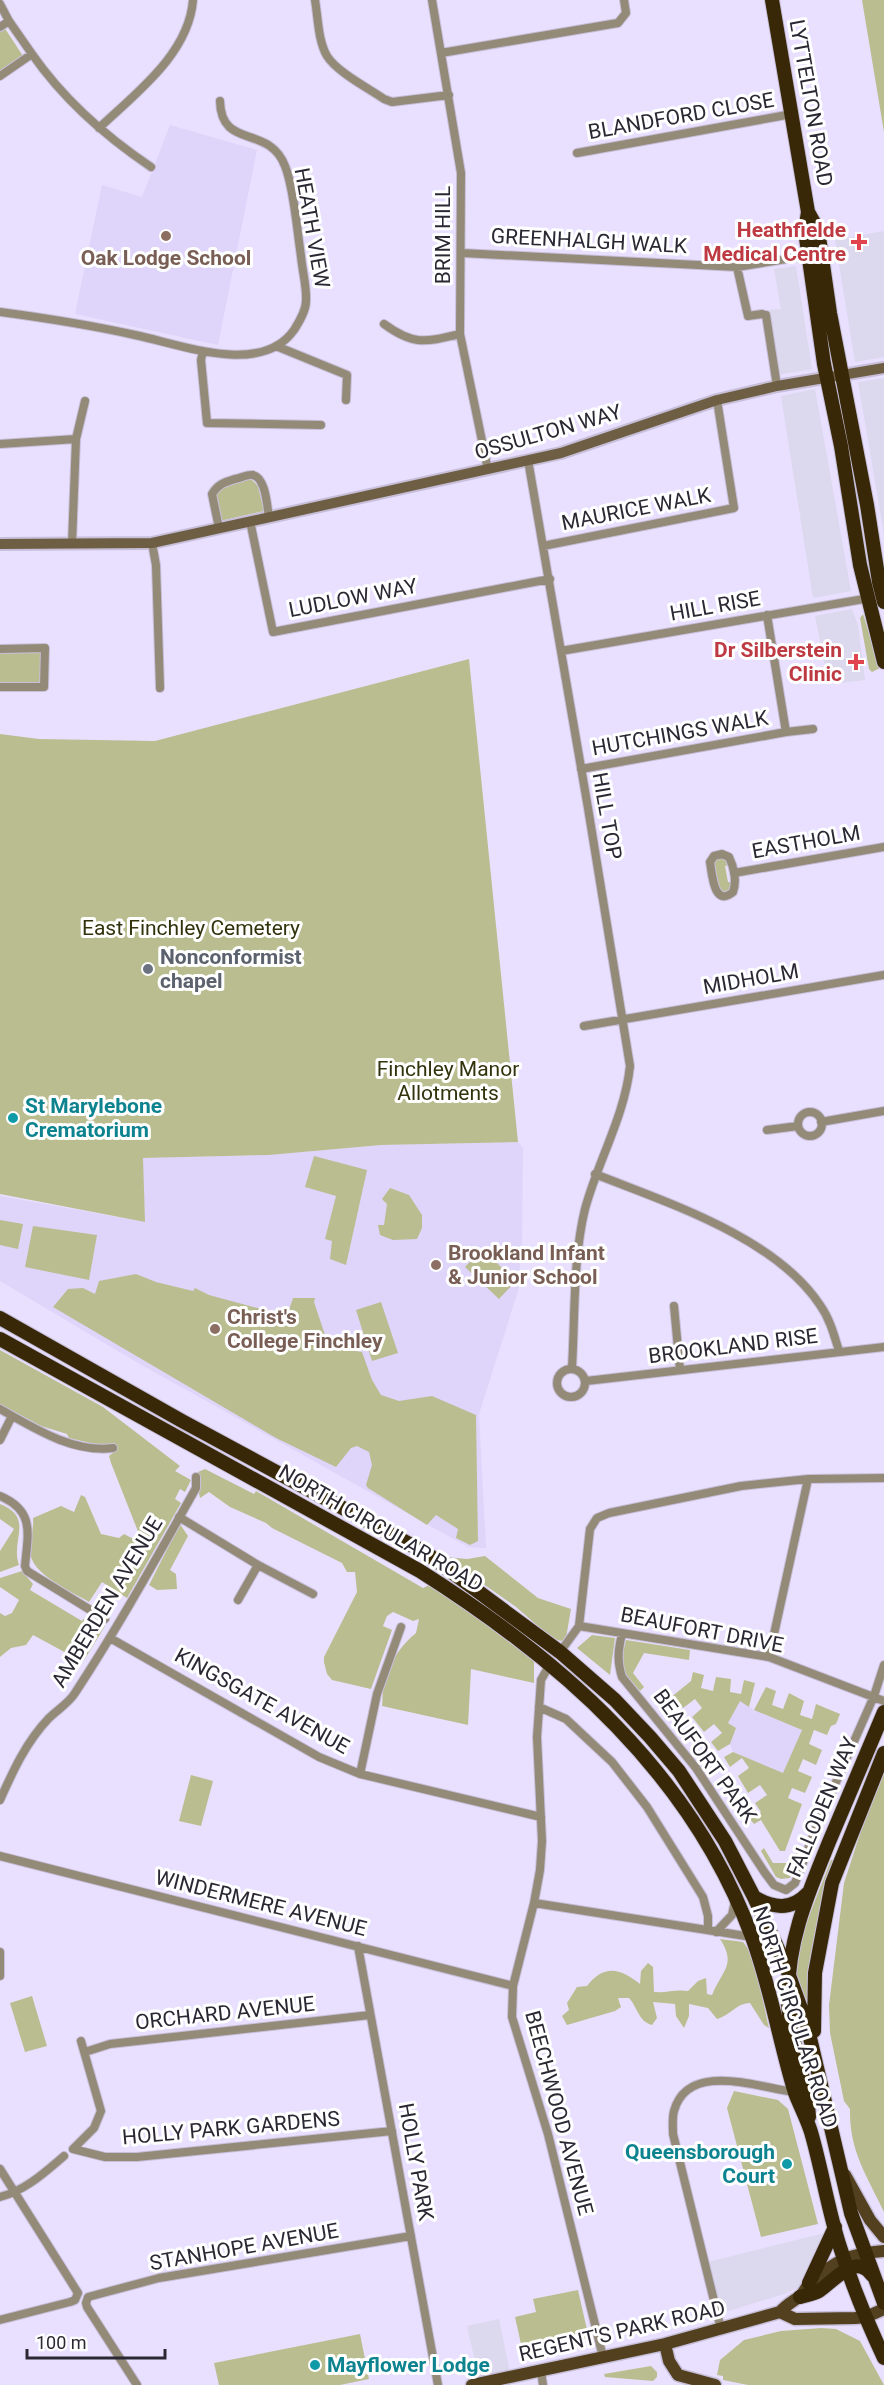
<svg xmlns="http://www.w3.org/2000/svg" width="884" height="2385" font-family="Roboto,sans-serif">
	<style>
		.commercial { fill: #dcd8ee }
		.built { fill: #dfd4f9 }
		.green { fill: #babd90 }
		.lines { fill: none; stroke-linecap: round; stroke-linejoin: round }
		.street-casing { stroke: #c7bfda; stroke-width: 10 }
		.secondary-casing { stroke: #c7bfda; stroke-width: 14 }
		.primary-casing { stroke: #c7bfda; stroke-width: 15 }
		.highway-casing { stroke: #c7bfda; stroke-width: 16 }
		.street { stroke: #948a78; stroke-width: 8 }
		.secondary { stroke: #6e5e44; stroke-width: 10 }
		.primary { stroke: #52401f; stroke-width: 12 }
		.highway { stroke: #382807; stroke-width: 14 }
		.education-dot { fill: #8d6e63; stroke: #fff; stroke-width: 2 }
		.health-dot { fill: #e0444e; stroke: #fff; stroke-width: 2 }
		.worship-dot { fill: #6b7280; stroke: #fff; stroke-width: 2 }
		.culture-dot { fill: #0f9aa8; stroke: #fff; stroke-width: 2 }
		.labels { text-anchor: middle; stroke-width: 6; stroke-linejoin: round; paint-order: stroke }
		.street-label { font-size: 21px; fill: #2b2833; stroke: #fff }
		.health-label { font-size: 21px; font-weight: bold; fill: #be3a42; stroke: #fff; text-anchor: end }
		.education-label { font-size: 21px; font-weight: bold; fill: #785e54; stroke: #fff; text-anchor: start }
		.park-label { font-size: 21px; fill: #32330c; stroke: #fff }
		.worship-label { font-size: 21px; font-weight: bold; fill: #5b616d; stroke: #fff; text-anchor: start }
		.culture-label { font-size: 21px; font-weight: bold; fill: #0d838f; stroke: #fff; text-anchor: start }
	</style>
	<rect width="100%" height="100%" fill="#e9e0ff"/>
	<!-- commercial -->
	<path class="commercial" d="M884,231v126l-29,5 -20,-122z
		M796,266l16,103 -35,6 -9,-65 13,-1 -7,-40z
		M884,378v157l-26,-153z
		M815,389l36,202 -38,7 -32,-202z
		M852,609l6,16 7,55 -24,3 -7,-8 -7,1 -12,-60z
		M825,2233l-22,49 -4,5 -12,6 -62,19 -4,-2 -13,-48z
		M499,2319l12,59 -32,1 -12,-53z"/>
	<!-- built -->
	<path class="built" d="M170,125l87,25 -39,195 -143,-31 27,-129 40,12z
		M518,1142l5,6 -1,92 -4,51 -39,123 7,134 -18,-1 -330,-184 -138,-82v-85l145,26 -3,-64 127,-3 112,-10z
		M740,1700l14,10 48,20 -19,44 -50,-22 -3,-8 6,-16 -8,-5z"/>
	<!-- green -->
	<path class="green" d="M862,0h22v132z
		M4,27l19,29 -23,16v-42z
		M250,478l8,8 6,25 -44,10 -5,-26 5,-7z
		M863,614l17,54 -8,4 -3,-3 -9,-51z
		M0,648h45l-1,39h-44z
		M469,659l49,483 -137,3 -112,10 -126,3 2,64 -145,-28v-460l39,5 116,2z
		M725,857l5,8 -5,1 3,16h5l-1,6 -8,5 -5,-3 -6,-27 3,-5z
		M314,1156l53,14 -21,95 -16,-6 2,-18 -7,-2 11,-43 -31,-9z
		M390,1188l19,7 13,20v13l-5,11 -24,1 -13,-5 -2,-10h6l3,-21 -5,-5z
		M0,1220l23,4 -5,25 -18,-4z
		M33,1226l64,9 -8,45 -64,-13z
		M482,1249l34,32 -17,18 -34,-32z
		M136,1274l20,8 37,9 2,-3 14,7 78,21 6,-18h22l-1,4 15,45 33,5 10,28 9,15 18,6 33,-5 44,19 2,126 -8,4 -14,-7 2,-9 -22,-14 -9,10 -59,-37 -2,-3 6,-20 -3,-13 -12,-6 -6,2 -15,19 -60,-29 -223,-131 15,-18 15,-1 12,6 4,-13z
		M381,1302l17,51 -26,8 -16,-51z
		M0,1350l103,57 77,59 -5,5 16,9 -6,12 -5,-3 -5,10 6,4 -54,95 -25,-16 -13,20c-18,-11 -59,-28 -59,-51 0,-12 4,-22 3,-33l28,-12 13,6 7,-17 4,2 16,37 18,4 5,-4 19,10 -32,-81 -2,-7 6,-5 -2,-8 -10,3 -34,-8 -2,-4 -26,-8 -41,-22z
		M205,1469l49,25 2,-3 167,97 6,-3 39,26 66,50v22l-63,-14 -3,56 -86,-19c1,-7 0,-17 2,-24 4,-18 18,-38 32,-49l3,-14 -6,2 -20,-9 -6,4 -4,10 9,4 -21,59 -39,-9 -5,-6 -3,-12v-5l33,-65 -2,-20h-8l-5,-9 -70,-35 -6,-5 -36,-16 -21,-15 -9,6c-3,-9 2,-17 -2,-26z
		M0,1504c35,14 10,36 19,61l-19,7v-21l14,-22 -14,-10z
		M180,1524l8,12 -18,34 6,4 1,15 -20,1 -8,-5z
		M485,1556l53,42 33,11 -5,29 -5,3 -8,-2 -37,-32 -71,-50 22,2z
		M22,1571l11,13 -3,6 52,31 4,-5 19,10 -22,36 -50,-27 -7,10 -15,3 -11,9v-44l5,3 7,-3 7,-13 -19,-13v-9z
		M592,1635l23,3 -5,37 -33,-27z
		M626,1640l64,10 -1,10 -45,-7 -11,20 11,14 -4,4c-20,-22 -21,-22 -14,-51z
		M693,1672l11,3 -3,13 12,3 3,-14 15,2 -1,13 11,2 3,-14 11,3 -6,24 -9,-6 -12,22 8,5 -6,16 -12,7 -7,-9 11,-9 -8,-9 -10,8 -12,-15 10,-9 -7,-9 -12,9 -7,-9 -6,-1 21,-17z
		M766,1687l10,4 -4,14 11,4 6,-16 15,8 -4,14 12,4 4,-15 24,10 -4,10 -5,2 -4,9 -13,-5 -5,14 13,6 -6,15 -13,-6 -5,12 14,6 -7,16 -13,-5 -4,10 14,6 -17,47h-5l-19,-31 -7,4 -4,-5 11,-7 -6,-9 12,-8 -7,-10 -12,8 -10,-17 11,-8 -7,-10 -12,9 -6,-10 9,-5 50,21 19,-43 -48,-20z
		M884,1769v443c-17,-36 -35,-61 -34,-103l-6,-8 -14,-68 -1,-28 15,-122 27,-83z
		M191,1775l22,6 -12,45 -22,-5z
		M764,1848l9,15h19l6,-15 4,2 -12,28 -9,1 -5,-2 -15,-26z
		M831,1860h2c-15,50 -21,94 -25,146l-12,-33 6,-39z
		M720,1939l23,3c15,17 20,63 26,86l-5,-3 -14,-22c-15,1 -19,12 -33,16l-9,-11 -19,-4v12l-5,12 -8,-12 -1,-12 -22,-2 4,16 -5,7c-14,-4 -14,-17 -23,-27h-11l3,9 -6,4 -48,14 -5,-9 7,-6 -2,-7 10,-16 10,-1c17,-22 33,-18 53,-2l1,-13 7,-8 5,4 1,25c13,1 22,-3 34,-1l10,-10 8,-3 1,16 5,1c10,-25 25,-30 8,-56z
		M32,1996l15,50 -22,6 -15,-49z
		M734,2091l44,9 10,9 30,115 -57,13 -34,-129z
		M578,2290l10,44 -6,8 -59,11 -8,-36 21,-5 -3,-13z
		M821,2328l15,1 24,12 24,44h-136l-25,-5v-4l-6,-1 3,-15 24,-20 37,-9z
		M360,2334l9,45 -29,6h-121l-5,-22z
		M651,2366l6,6v5l-4,4 -48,-4 -1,-3z"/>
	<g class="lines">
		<defs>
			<path id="street" d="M315,0c3,17 3,41 12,56 10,16 41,32 57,43l8,3 57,-7
				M432,0l29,173 -1,161 28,136
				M0,4l9,17 -9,6
				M9,21l23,33
				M441,53l177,-30 8,-10 -2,-13
				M0,76l32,-22c32,46 73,82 119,113
				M99,128c36,-34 90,-74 94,-128
				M577,153l215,-39
				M462,253l275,14 74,-12
				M737,267l11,49 14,-2
				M0,312c45,6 90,13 135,23 45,9 126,42 159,-5 5,-8 12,-19 12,-29 1,-14 -4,-31 -5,-45 -4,-25 -7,-68 -16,-90 -16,-42 -64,-16 -65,-65
				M766,315l11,71
				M384,324c30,22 42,18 76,10
				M276,346l71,29 -1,25
				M203,351l-2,9 6,63 114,2
				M0,444l76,-5
				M528,460l60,348 42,258c-5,49 -32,95 -45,143 -12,48 -10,109 -13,159
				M250,521l23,111 277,-53
				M219,528l-7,-34c6,-10 13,-12 23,-15 6,-1 13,-5 18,-4 13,3 14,32 16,42
				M152,543l4,22 4,123
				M72,544l4,-105 9,-38
				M543,546l191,-38 -17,-108
				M0,649l45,-1 -1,39h-44
				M561,651l309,-53
				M786,732l27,-3
				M581,769l205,-37 -19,-117
				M722,854l7,3c5,10 8,24 4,35 -19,16 -21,-18 -23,-30l4,-6z
				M734,873l150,-26
				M584,1026l300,-51
				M798 1124a12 12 0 1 1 24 0a12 12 0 1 1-24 0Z
				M821,1122l63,-11
				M767,1130l31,-4
				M595,1174c73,29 180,63 225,131 10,14 14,30 19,46
				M674,1306l6,64
				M557 1383a14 14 0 1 1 28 0a14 14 0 1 1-28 0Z
				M586,1381l298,-34
				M0,1409c34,19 72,44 113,39
				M0,1440l12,-24
				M0,1496c35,15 28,37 25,70l2,5 78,48
				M179,1517l79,48 55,29
				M238,1600l20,-35
				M579,1626l190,31 115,44
				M622,1634c-4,16 -5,27 0,43l74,91 69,105 9,12 12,5 9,-7 23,-60 56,-127 10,-31
				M110,1638l209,119 41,17 181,43
				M560,1652l19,-26 11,-97 7,-11 12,-5 132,-27 67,-7 76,-1
				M769,1657l39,-178
				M550,1664l-9,16 -4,57 5,104 -2,29 -6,33 -21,83 -1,31 36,117 55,223
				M539,1707l27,12 46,43 35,45 56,90 5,19v14
				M360,1774l17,-80 24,-67
				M0,1800c13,-29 26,-58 49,-82 8,-8 20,-15 26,-25 44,-67 82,-136 121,-205v-11
				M0,1856l513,130
				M534,1903l218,34
				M716,1932l16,-17 3,-14
				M358,1946l80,439
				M0,1952v24
				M85,2052l25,-8 260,-29
				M73,2149l32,8h32l255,-26
				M73,2149l21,-21 7,-17 -20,-70
				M0,2169l78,124 -3,7 -5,2 -70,18
				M0,2197c26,-7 44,-24 64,-41
				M721,2329l-48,-195c0,-7 -1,-16 1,-23 14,-51 85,-23 121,-19
				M541,2371l2,14
				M137,2385l-50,-78 -1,-4 2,-6 71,-19 252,-42"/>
			<path id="secondary" d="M0,544l152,-1 409,-90 156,-53 60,-14 107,-18"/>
			<path id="primary" d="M845,2175l25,45 14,17
				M780,2312l15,7 60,-1 11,-1 18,-8
				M665,2344l4,17 9,14 37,10
				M472,2385l193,-41 115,-32c6,-7 12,-10 19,-15 5,-3 7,-11 12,-15 24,-21 41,-29 73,-31"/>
			<path id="highway" d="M772,0l36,212 10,18 12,83 37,192 12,77 5,20
				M808,212l-3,19 19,133 17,82 19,119 24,97
				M0,1318l182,103 244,132 134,99 55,48 35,37 29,34 46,70 29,56 31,67 22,61 44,188 33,90
				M0,1339l420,232c142,90 272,203 332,366 19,51 27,104 43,156 5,13 12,26 16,39 11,38 17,78 29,115 12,38 27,75 44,111
				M754,1897c20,12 38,13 54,-4
				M814,2031l1,-58 17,-90 52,-130
				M809,2117c-2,-42 -22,-80 -21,-122 0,-56 20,-101 41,-153 18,-43 37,-87 55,-130
				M809,2283l26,-56
				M800,2297c6,-2 14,-3 19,-6 15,-10 37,-39 53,-16"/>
		</defs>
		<!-- street casing -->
		<use href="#street" class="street-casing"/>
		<!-- secondary casing -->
		<use href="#secondary" class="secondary-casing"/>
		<!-- primary casing -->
		<use href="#primary" class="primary-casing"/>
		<!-- highway casing -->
		<use href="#highway" class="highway-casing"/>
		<!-- street -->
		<use href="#street" class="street"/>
		<!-- secondary -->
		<use href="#secondary" class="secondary"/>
		<!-- primary -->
		<use href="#primary" class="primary"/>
		<!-- highway -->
		<use href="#highway" class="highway"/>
	</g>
	<!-- markers -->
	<g class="education-dot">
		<circle cx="166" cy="236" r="6"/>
		<circle cx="436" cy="1265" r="6"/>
		<circle cx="215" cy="1329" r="6"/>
	</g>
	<g class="health-dot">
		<path d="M856 233h6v6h6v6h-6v6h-6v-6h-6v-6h6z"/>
		<path d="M853 653h6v6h6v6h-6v6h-6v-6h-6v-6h6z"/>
	</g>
	<circle class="worship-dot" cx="148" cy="969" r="6"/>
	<g class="culture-dot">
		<circle cx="13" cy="1118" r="6"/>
		<circle cx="787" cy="2164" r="6"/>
		<circle cx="315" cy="2365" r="6"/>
	</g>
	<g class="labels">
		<!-- street labels -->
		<g class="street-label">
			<text transform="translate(811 103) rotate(80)" y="7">LYTTELTON ROAD</text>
			<text transform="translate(681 116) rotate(-10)" y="7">BLANDFORD CLOSE</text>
			<text transform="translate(312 228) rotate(80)" y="7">HEATH VIEW</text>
			<text transform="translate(443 235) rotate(-90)" y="7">BRIM HILL</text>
			<text transform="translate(589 241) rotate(3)" y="7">GREENHALGH WALK</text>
			<text transform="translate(548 432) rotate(-16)" y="7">OSSULTON WAY</text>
			<text transform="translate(636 509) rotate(-11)" y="7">MAURICE WALK</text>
			<text transform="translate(353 598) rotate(-11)" y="7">LUDLOW WAY</text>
			<text transform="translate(715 606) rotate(-10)" y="7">HILL RISE</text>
			<text transform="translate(680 733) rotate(-10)" y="7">HUTCHINGS WALK</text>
			<text transform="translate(607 816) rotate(80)" y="7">HILL TOP</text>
			<text transform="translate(806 842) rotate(-10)" y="7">EASTHOLM</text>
			<text transform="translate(751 979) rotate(-10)" y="7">MIDHOLM</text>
			<text transform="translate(733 1346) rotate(-7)" y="7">BROOKLAND RISE</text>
			<text transform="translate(381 1528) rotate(30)" y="7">NORTH CIRCULAR ROAD</text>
			<text transform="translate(107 1602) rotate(-59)" y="7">AMBERDEN AVENUE</text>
			<text transform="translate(702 1630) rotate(11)" y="7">BEAUFORT DRIVE</text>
			<text transform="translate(262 1701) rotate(29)" y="7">KINGSGATE AVENUE</text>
			<text transform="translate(705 1756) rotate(54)" y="7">BEAUFORT PARK</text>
			<text transform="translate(822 1807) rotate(-67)" y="7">FALLODEN WAY</text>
			<text transform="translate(261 1903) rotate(14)" y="7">WINDERMERE AVENUE</text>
			<text transform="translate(225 2013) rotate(-6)" y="7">ORCHARD AVENUE</text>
			<text transform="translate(795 2017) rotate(72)" y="7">NORTH CIRCULAR ROAD</text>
			<text transform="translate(559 2113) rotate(75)" y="7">BEECHWOOD AVENUE</text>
			<text transform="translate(231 2128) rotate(-5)" y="7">HOLLY PARK GARDENS</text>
			<text transform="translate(416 2162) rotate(80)" y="7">HOLLY PARK</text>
			<text transform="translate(244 2247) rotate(-10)" y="7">STANHOPE AVENUE</text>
			<text transform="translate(622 2331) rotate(-13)" y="7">REGENT'S PARK ROAD</text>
		</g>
		<!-- health labels -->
		<g class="health-label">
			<text x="846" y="237">Heathfielde<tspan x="846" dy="24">Medical Centre</tspan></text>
			<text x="842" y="657">Dr Silberstein<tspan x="842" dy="24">Clinic</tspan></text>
		</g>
		<!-- education labels -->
		<g class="education-label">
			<text x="166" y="265" text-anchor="middle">Oak Lodge School</text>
			<text x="448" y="1260">Brookland Infant<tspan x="448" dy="24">&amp; Junior School</tspan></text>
			<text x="227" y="1324">Christ's<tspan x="227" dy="24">College Finchley</tspan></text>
		</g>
		<!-- park labels -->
		<g class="park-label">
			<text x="191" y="935">East Finchley Cemetery</text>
			<text x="448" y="1076">Finchley Manor<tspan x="448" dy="24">Allotments</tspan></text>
		</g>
		<!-- worship labels -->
		<g class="worship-label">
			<text x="160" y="964">Nonconformist<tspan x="160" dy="24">chapel</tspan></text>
		</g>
		<!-- culture labels -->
		<g class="culture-label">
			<text x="25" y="1113">St Marylebone<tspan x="25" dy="24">Crematorium</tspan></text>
			<text x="775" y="2159" text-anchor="end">Queensborough<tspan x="775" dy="24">Court</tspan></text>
			<text x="327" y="2372">Mayflower Lodge</text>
		</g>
	</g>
	<!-- scale -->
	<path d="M27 2349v9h138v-9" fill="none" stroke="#2b2833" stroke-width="3"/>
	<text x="36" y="2349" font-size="18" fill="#2b2833" stroke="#ffffff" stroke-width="4.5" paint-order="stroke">100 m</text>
</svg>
